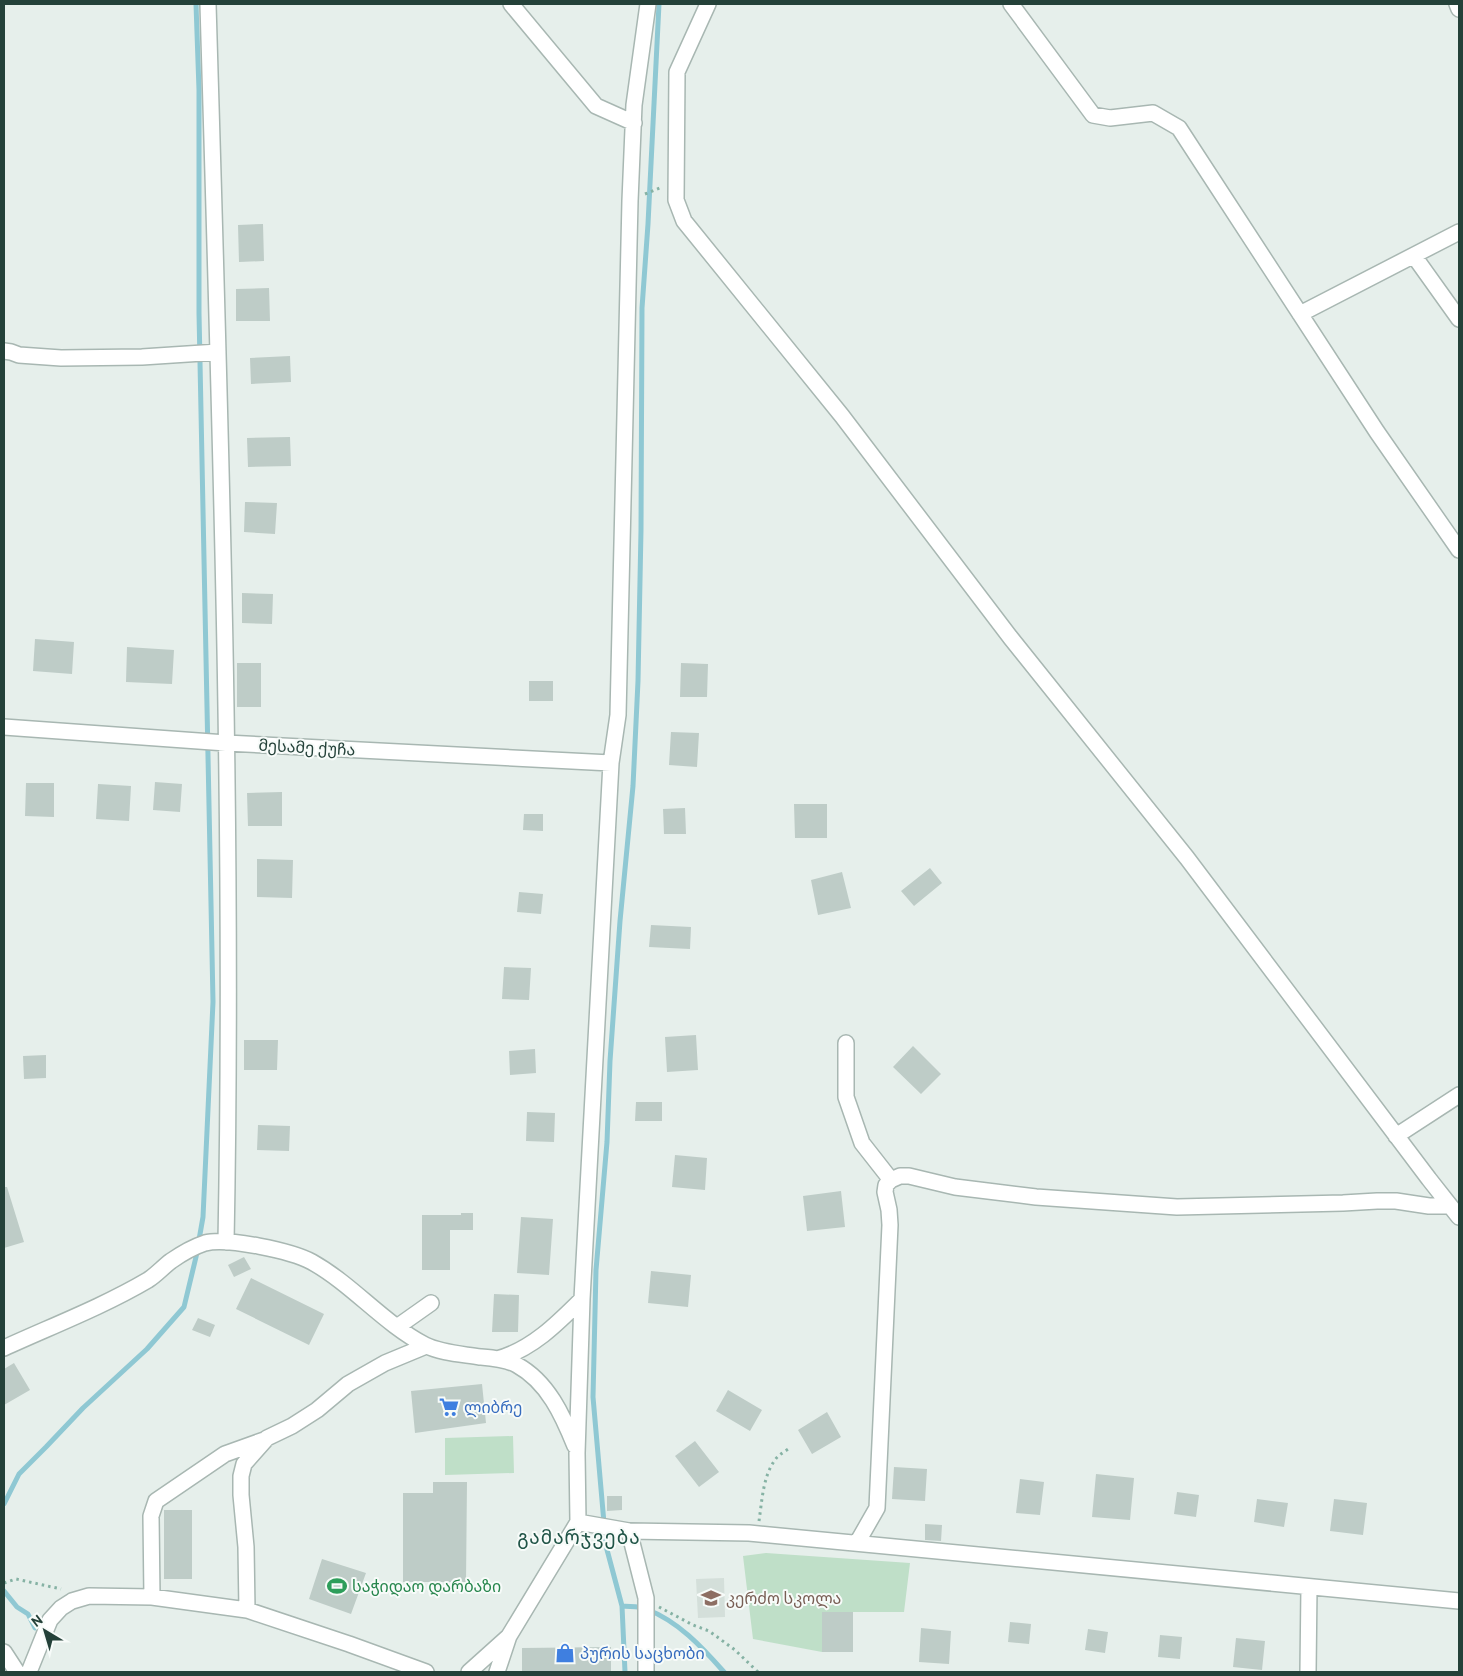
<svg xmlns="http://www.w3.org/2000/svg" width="1463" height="1676" font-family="Overpass,'Noto Sans Georgian',sans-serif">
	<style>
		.built { fill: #d4dfda }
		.green { fill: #bfdfc8 }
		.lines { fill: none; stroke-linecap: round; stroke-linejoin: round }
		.stream { stroke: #8fc8d3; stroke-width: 5 }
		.building { fill: #beccc7 }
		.minor-casing { stroke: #a8b7b2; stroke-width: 18 }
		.path { stroke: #86b2a4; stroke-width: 3; stroke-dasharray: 2.5 4; stroke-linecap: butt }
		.minor { stroke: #fff; stroke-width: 15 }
		.labels { text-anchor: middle; stroke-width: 4; stroke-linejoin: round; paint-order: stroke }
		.street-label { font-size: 16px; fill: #244139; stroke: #f7fbf9 }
		.shop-label { font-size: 16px; fill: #366cbe; stroke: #f7fbf9; text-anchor: start }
		.leisure-label { font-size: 16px; fill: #27864d; stroke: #f7fbf9; text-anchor: start }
		.education-label { font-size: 16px; fill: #785e54; stroke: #f7fbf9; text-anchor: start }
		.quarter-label { font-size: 19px; letter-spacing: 1px; fill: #205447; stroke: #f7fbf9 }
	</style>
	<rect width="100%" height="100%" fill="#e6efeb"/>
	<!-- built -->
	<path class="built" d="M724,1578l1,39 -27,1 -2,-39z"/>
	<!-- green -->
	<path class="green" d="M513,1436l1,37 -69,2v-37z
		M766,1553l144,10 -6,49h-82v40l-69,-13 -10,-83z"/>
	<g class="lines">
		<!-- stream -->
		<path class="stream" d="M4,1504l15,-30 27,-27 37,-39 64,-59 37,-42 12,-50 7,-40 10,-215 -14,-689v-223l-3,-86
			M4,1591l13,16 11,7 7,14
			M622,1606c8,1 17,0 24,3 32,12 56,38 78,63
			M625,1672l-3,-66 -16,-60 -13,-149 3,-127 11,-128 3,-81 10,-140 13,-135 5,-105 3,-151 1,-222 6,-84 11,-220"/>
	</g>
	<!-- building -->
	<path class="building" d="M263,224l1,37 -25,1 -1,-37z
		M269,288l1,33h-34v-32z
		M290,356l1,26 -40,2 -1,-26z
		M290,437l1,29 -43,1 -1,-29z
		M245,502l32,1 -2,31 -31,-2z
		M242,593l31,1 -1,30 -30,-1z
		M35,639l39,3 -2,32 -39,-3z
		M127,647l47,3 -2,34 -46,-2z
		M237,663h24v44h-24z
		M681,663l27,1 -1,33h-27z
		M529,681h24v20h-24z
		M671,732l28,1 -2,34 -28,-2z
		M155,782l27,2 -2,28 -27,-2z
		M26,783h28v34l-29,-1z
		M98,784l33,2 -2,35 -33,-2z
		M282,792v34h-34l-1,-33z
		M794,804h33v34h-32z
		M685,808l1,26h-22l-1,-25z
		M524,814h19v17l-20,-1z
		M257,859l36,1 -1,38 -35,-1z
		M930,868l12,15 -28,23 -13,-15z
		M842,872l9,36 -33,7 -7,-35z
		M519,892l24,2 -2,20 -24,-2z
		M651,925l40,2 -1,22 -41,-2z
		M504,967l27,1 -2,32 -27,-1z
		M696,1035l2,35 -31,2 -2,-35z
		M244,1040h34l-1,30h-33z
		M913,1046l28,28 -20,20 -28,-27z
		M535,1049l1,24 -26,2 -1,-24z
		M46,1055v23l-22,1 -1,-23z
		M636,1102h26v19h-27z
		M527,1112l28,1 -1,29 -28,-1z
		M258,1125l32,1 -1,25 -32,-1z
		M675,1155l32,3 -2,32 -33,-3z
		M4,1187h3l17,55 -20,6z
		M841,1191l4,36 -38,4 -4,-35z
		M461,1213h12v17h-23v40h-28v-55h39z
		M521,1217l32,2 -4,56 -32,-2z
		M244,1257l7,12 -17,8 -6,-12z
		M651,1271l40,4 -3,32 -40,-4z
		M251,1278l73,36 -15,31 -73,-36z
		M494,1294l25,1 -1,37h-26z
		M198,1318l17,7 -5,12 -18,-7z
		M14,1363l16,27 -26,15v-36z
		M482,1384l4,39 -71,10 -4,-42z
		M728,1390l34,20 -12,21 -34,-20z
		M827,1412l14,25 -29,17 -14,-24z
		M695,1441l24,31 -20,15 -24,-31z
		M894,1467l33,2 -2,32 -33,-2z
		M1096,1474l38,4 -4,42 -38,-3z
		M1020,1479l24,3 -4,33 -24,-2z
		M433,1482h34l-1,100h-63v-89h30z
		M1177,1492l22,3 -3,22 -22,-3z
		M607,1496h15v14l-15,1z
		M1257,1499l31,4 -4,24 -30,-5z
		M1334,1499l33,4 -4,32 -33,-4z
		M164,1510h28v69h-28z
		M925,1524l17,1 -1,16 -16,-1z
		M322,1559l44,14 -15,41 -42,-15z
		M822,1612h31v40h-31z
		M1010,1622l21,2 -2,20 -21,-2z
		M921,1628l30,3 -2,33 -30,-2z
		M1088,1629l20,3 -3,21 -20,-3z
		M1160,1635l22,2 -2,22 -22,-2z
		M1236,1638l29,3 -3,29 -29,-3z
		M611,1647v25h-89v-24z"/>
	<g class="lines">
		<defs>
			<path id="minor" d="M208,4c12,412 26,825 18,1238
				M511,4l85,102 38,17
				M708,4l-31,68 -1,128 8,21 158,195 168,221 177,221 242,321 30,38
				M1011,4l82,111 17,3 43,-5 26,15 198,304 82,118
				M1457,4l2,5
				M1414,256l45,63
				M1300,314l159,-82
				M4,351l7,1 8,3 42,3 81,-1 76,-5
				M4,727l222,16 385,20
				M846,1043v54l16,46 29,37
				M1396,1136l63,-41
				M397,1327l34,-24
				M4,1348c48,-22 98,-41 144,-68 8,-5 15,-13 23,-19 10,-7 22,-14 34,-18 21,-6 87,8 107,19 41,23 71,61 113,83 16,8 37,9 55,12 12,1 26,2 37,8 31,17 46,51 58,81
				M497,1359c34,-9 60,-35 85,-60
				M578,1522l51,9 120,2 710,68
				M629,1531l17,67v74
				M857,1543l20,-35 13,-283 -1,-15 -4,-18 1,-7 5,-5 9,-4h9l46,11 81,10 141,10 166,-4 34,-2h19l33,5h21
				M152,1597l-1,-81 5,-15 69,-47 39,-14
				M247,1610l-1,-63 -5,-52v-19l3,-12 23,-26 25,-12 25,-16 31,-26 37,-21 41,-17
				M4,1652l13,20
				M29,1672l21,-52 11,-12 11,-7 17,-5 63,1 95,13 102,34 77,28
				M469,1672l39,-35
				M497,1672l12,-36 69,-114 -1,-69 5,-154 29,-536 7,-48 12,-514 4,-96 14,-101
				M1308,1672l1,-85"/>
		</defs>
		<!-- minor casing -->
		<use href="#minor" class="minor-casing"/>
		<!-- path -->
		<path class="path" d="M645,194l17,-7
			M759,1521c3,-20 4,-45 16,-61 4,-6 11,-9 16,-13
			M4,1583l12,-4 45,10
			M659,1607l34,18 16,6 26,19 23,22"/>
		<!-- minor -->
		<use href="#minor" class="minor"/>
	</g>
	<!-- icons -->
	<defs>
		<symbol id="supermarket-bare" viewBox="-9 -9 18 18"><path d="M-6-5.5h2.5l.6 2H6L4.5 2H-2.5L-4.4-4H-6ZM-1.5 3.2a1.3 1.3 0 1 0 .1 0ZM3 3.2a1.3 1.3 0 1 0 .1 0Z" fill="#3f7fe0" stroke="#f7fbf9" stroke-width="2.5" paint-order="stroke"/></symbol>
		<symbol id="stadium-bare" viewBox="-9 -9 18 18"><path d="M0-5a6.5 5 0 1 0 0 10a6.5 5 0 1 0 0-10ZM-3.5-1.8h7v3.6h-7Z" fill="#2e9e5b" stroke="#f7fbf9" stroke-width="2.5" paint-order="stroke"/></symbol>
		<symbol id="school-bare" viewBox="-9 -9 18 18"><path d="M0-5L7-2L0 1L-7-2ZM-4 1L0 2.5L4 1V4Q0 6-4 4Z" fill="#8d6e63" stroke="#f7fbf9" stroke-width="2.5" paint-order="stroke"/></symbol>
		<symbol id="shop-bare" viewBox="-9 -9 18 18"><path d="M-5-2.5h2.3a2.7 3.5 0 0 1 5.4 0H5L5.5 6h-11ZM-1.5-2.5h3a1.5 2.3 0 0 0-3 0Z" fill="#3f7fe0" stroke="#f7fbf9" stroke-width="2.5" paint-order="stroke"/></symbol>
	</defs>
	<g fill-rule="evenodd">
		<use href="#supermarket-bare" x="435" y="1393" width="28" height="28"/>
		<use href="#stadium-bare" x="323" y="1572" width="28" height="28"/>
		<use href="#school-bare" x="697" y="1584" width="28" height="28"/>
		<use href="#shop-bare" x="551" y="1639" width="28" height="28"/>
	</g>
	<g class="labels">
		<!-- street labels -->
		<g class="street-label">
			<text transform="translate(307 747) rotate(3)" y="6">მესამე ქუჩა</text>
		</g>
		<!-- shop labels -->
		<g class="shop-label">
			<text x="464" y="1413">ლიბრე</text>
			<text x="580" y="1659">პურის საცხობი</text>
		</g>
		<!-- leisure labels -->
		<g class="leisure-label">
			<text x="352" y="1592">საჭიდაო დარბაზი</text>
		</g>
		<!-- education labels -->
		<g class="education-label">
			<text x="726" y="1604">კერძო სკოლა</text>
		</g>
		<!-- quarter labels -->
		<g class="quarter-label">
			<text x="579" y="1544">გამარჯვება</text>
		</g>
	</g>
	<!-- border -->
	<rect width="1463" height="1676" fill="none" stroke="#244139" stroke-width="10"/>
	<!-- north arrow -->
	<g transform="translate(45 1631) rotate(322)" stroke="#f7fbf9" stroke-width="4" paint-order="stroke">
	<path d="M0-4L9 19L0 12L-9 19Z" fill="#244139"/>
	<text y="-8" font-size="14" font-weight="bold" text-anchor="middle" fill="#244139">N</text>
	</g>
</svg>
